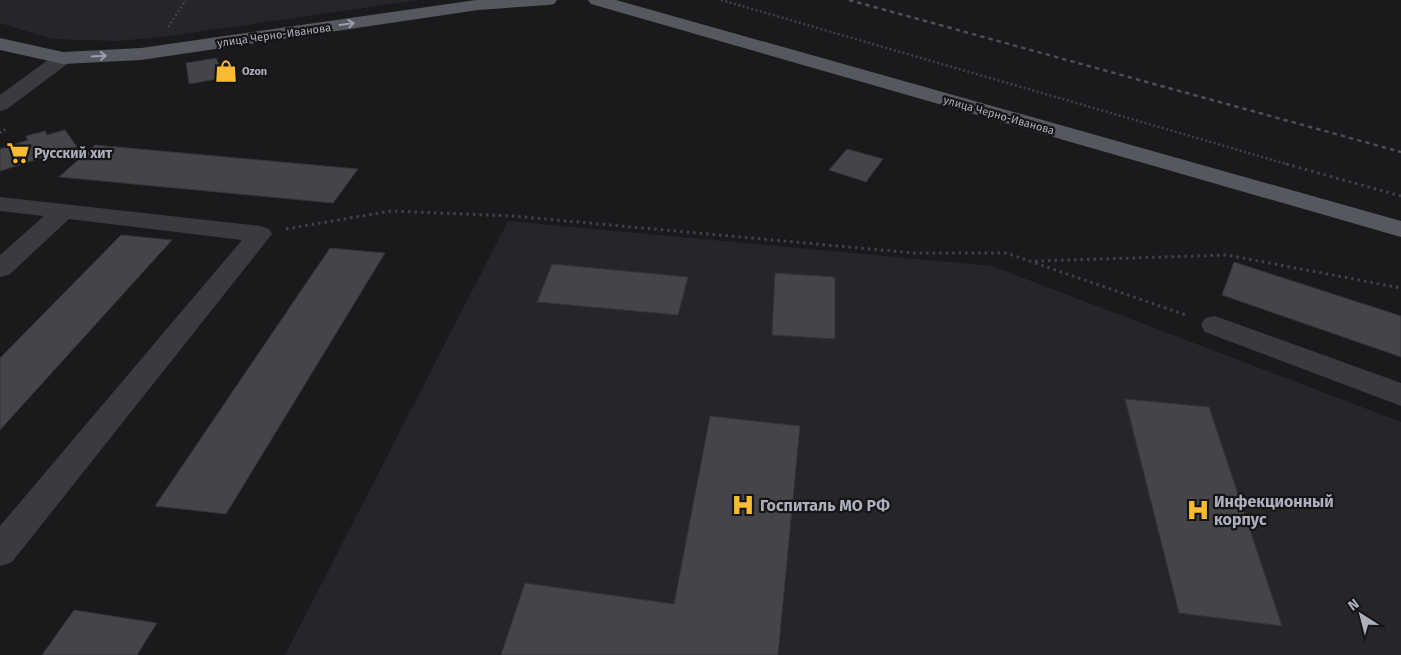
<svg xmlns="http://www.w3.org/2000/svg" width="1401" height="655" font-family="'Fira Sans',sans-serif">
	<style>
		.built { fill: #262529 }
		.building { fill: #444449; stroke: #343338 }
		.lines { fill: none; stroke-linecap: round; stroke-linejoin: round }
		.path-far1 { stroke: #404248; stroke-width: 2.5; stroke-dasharray: 2 2.5; stroke-linecap: butt }
		.path { stroke: #404248; stroke-width: 3; stroke-dasharray: 2.5 4; stroke-linecap: butt }
		.minor { fill: #3a3b41; fill-rule: evenodd }
		.major { fill: #565860; fill-rule: evenodd }
		.rail { stroke: #4d4f56; stroke-width: 2.5; stroke-dasharray: 4.5 4; stroke-linecap: butt }
		.oneway { stroke: #9b9eaa }
		.labels { text-anchor: middle; stroke-width: 4.5; stroke-linejoin: round; paint-order: stroke }
		.far-street-label { font-size: 11px; fill: #acb0bc; stroke: #151417 }
		.far-poi-label { font-size: 11px; font-weight: bold; fill: #acb0bc; stroke: #151417; text-anchor: start }
		.poi-label { font-size: 14px; font-weight: bold; fill: #acb0bc; stroke: #151417; text-anchor: start }
		.near-poi-label { font-size: 16px; font-weight: bold; fill: #acb0bc; stroke: #151417; text-anchor: start }
	</style>
	<rect width="100%" height="100%" fill="#1a1a1c"/>
	<!-- built -->
	<path class="built" d="M0,0h419l-258,37 -43,4 -66,-2 -52,-16z
		M508,221l484,45 409,156v233h-1116z"/>
	<!-- building -->
	<path class="building" d="M216,58l3,7h13l2,11 -45,8 -3,-21z
		M65,130l12,17 -77,24v-22l28,-9 -2,-4 19,-5 2,4z
		M95,145l263,24 -25,34 -274,-26z
		M847,149l36,10 -17,23 -37,-12z
		M121,235l51,5 -172,190v-72z
		M330,248l55,5 -159,261 -71,-8z
		M1234,262l167,54v41l-179,-62z
		M552,264l136,13 -10,38 -141,-13z
		M775,273l60,4v62l-63,-4z
		M1125,399l84,8 73,219 -103,-13z
		M710,416l90,10 -22,229h-277l24,-72 149,21z
		M74,610l83,13 -20,32h-95z"/>
	<g class="lines">
		<!-- path-far1 -->
		<path class="path-far1" d="M721,0l569,165
			M168,27l18,-27
			M0,133l7,-5"/>
		<!-- path -->
		<path class="path" d="M1286,164l115,32
			M286,229l105,-18 122,5 401,37h92l180,62
			M1035,261l192,-6 174,33"/>
		<!-- minor -->
		<path class="minor" d="M63,52l7,2 3,4 -3,4 -63,47 -7,2v-16l56,-41z
			M0,197l260,29 9,3 3,5 -260,328 -12,4v-40l242,-286 -173,-21 -60,56 -9,2v-22l44,-39 -44,-5z
			M1215,316l186,67v23l-196,-74 -4,-7 4,-7z"/>
		<!-- major -->
		<path class="major" d="M476,0h81l-3,4 -6,1 -70,5 -337,50 -78,4 -63,-14v-12l63,14 78,-4z
			M588,0h28l785,221v16l-810,-233z"/>
		<!-- rail -->
		<path class="rail" d="M849,0l552,152"/>
	</g>
	<!-- one-way arrows -->
	<defs><path id="oneway-shaft" d="M-6 0H5M1.5-3L5.5 0L1.5 3" fill="none" stroke-width="1.6" stroke-linecap="round" stroke-linejoin="round" transform="scale(1.25)"/></defs>
	<g class="oneway">
		<use href="#oneway-shaft" transform="translate(347 24) rotate(-8)"/>
		<use href="#oneway-shaft" transform="translate(99 56) rotate(-3)"/>
	</g>
	<!-- icons -->
	<defs>
		<symbol id="shop-bare" viewBox="-9 -9 18 18"><path d="M-5-2.5h2.3a2.7 3.5 0 0 1 5.4 0H5L5.5 6h-11ZM-1.5-2.5h3a1.5 2.3 0 0 0-3 0Z" fill="#f9bb34" stroke="#151417" stroke-width="2.5" paint-order="stroke"/></symbol>
		<symbol id="supermarket-bare" viewBox="-9 -9 18 18"><path d="M-6-5.5h2.5l.6 2H6L4.5 2H-2.5L-4.4-4H-6ZM-1.5 3.2a1.3 1.3 0 1 0 .1 0ZM3 3.2a1.3 1.3 0 1 0 .1 0Z" fill="#f9bb34" stroke="#151417" stroke-width="2.5" paint-order="stroke"/></symbol>
		<symbol id="hospital-bare" viewBox="-9 -9 18 18"><path d="M-5-5h3v3.5h4V-5h3V5h-3V1.5h-4V5h-3Z" fill="#f9bb34" stroke="#151417" stroke-width="2.5" paint-order="stroke"/></symbol>
	</defs>
	<g fill-rule="evenodd">
		<use href="#shop-bare" x="210" y="55" width="32" height="32"/>
		<use href="#supermarket-bare" x="2" y="137" width="32" height="32"/>
		<use href="#hospital-bare" x="727" y="489" width="32" height="32"/>
		<use href="#hospital-bare" x="1182" y="494" width="32" height="32"/>
	</g>
	<g class="labels">
		<!-- far-street labels -->
		<g class="far-street-label">
			<text transform="translate(274 35) rotate(-8)" y="4">улица Черно-Иванова</text>
			<text transform="translate(999 115) rotate(16)" y="4">улица Черно-Иванова</text>
		</g>
		<!-- far-poi labels -->
		<g class="far-poi-label">
			<text x="242" y="75">Ozon</text>
		</g>
		<!-- poi labels -->
		<g class="poi-label">
			<text x="34" y="158">Русский хит</text>
		</g>
		<!-- near-poi labels -->
		<g class="near-poi-label">
			<text x="1214" y="507">Инфекционный<tspan x="1214" dy="18">корпус</tspan></text>
			<text x="760" y="511">Госпиталь МО РФ</text>
		</g>
	</g>
	<!-- north arrow -->
	<g transform="translate(1361 615) rotate(324)" stroke="#151417" stroke-width="4" paint-order="stroke">
	<path d="M0-4L9 19L0 12L-9 19Z" fill="#acb0bc"/>
	<text y="-8" font-size="14" font-weight="bold" text-anchor="middle" fill="#acb0bc">N</text>
	</g>
</svg>
